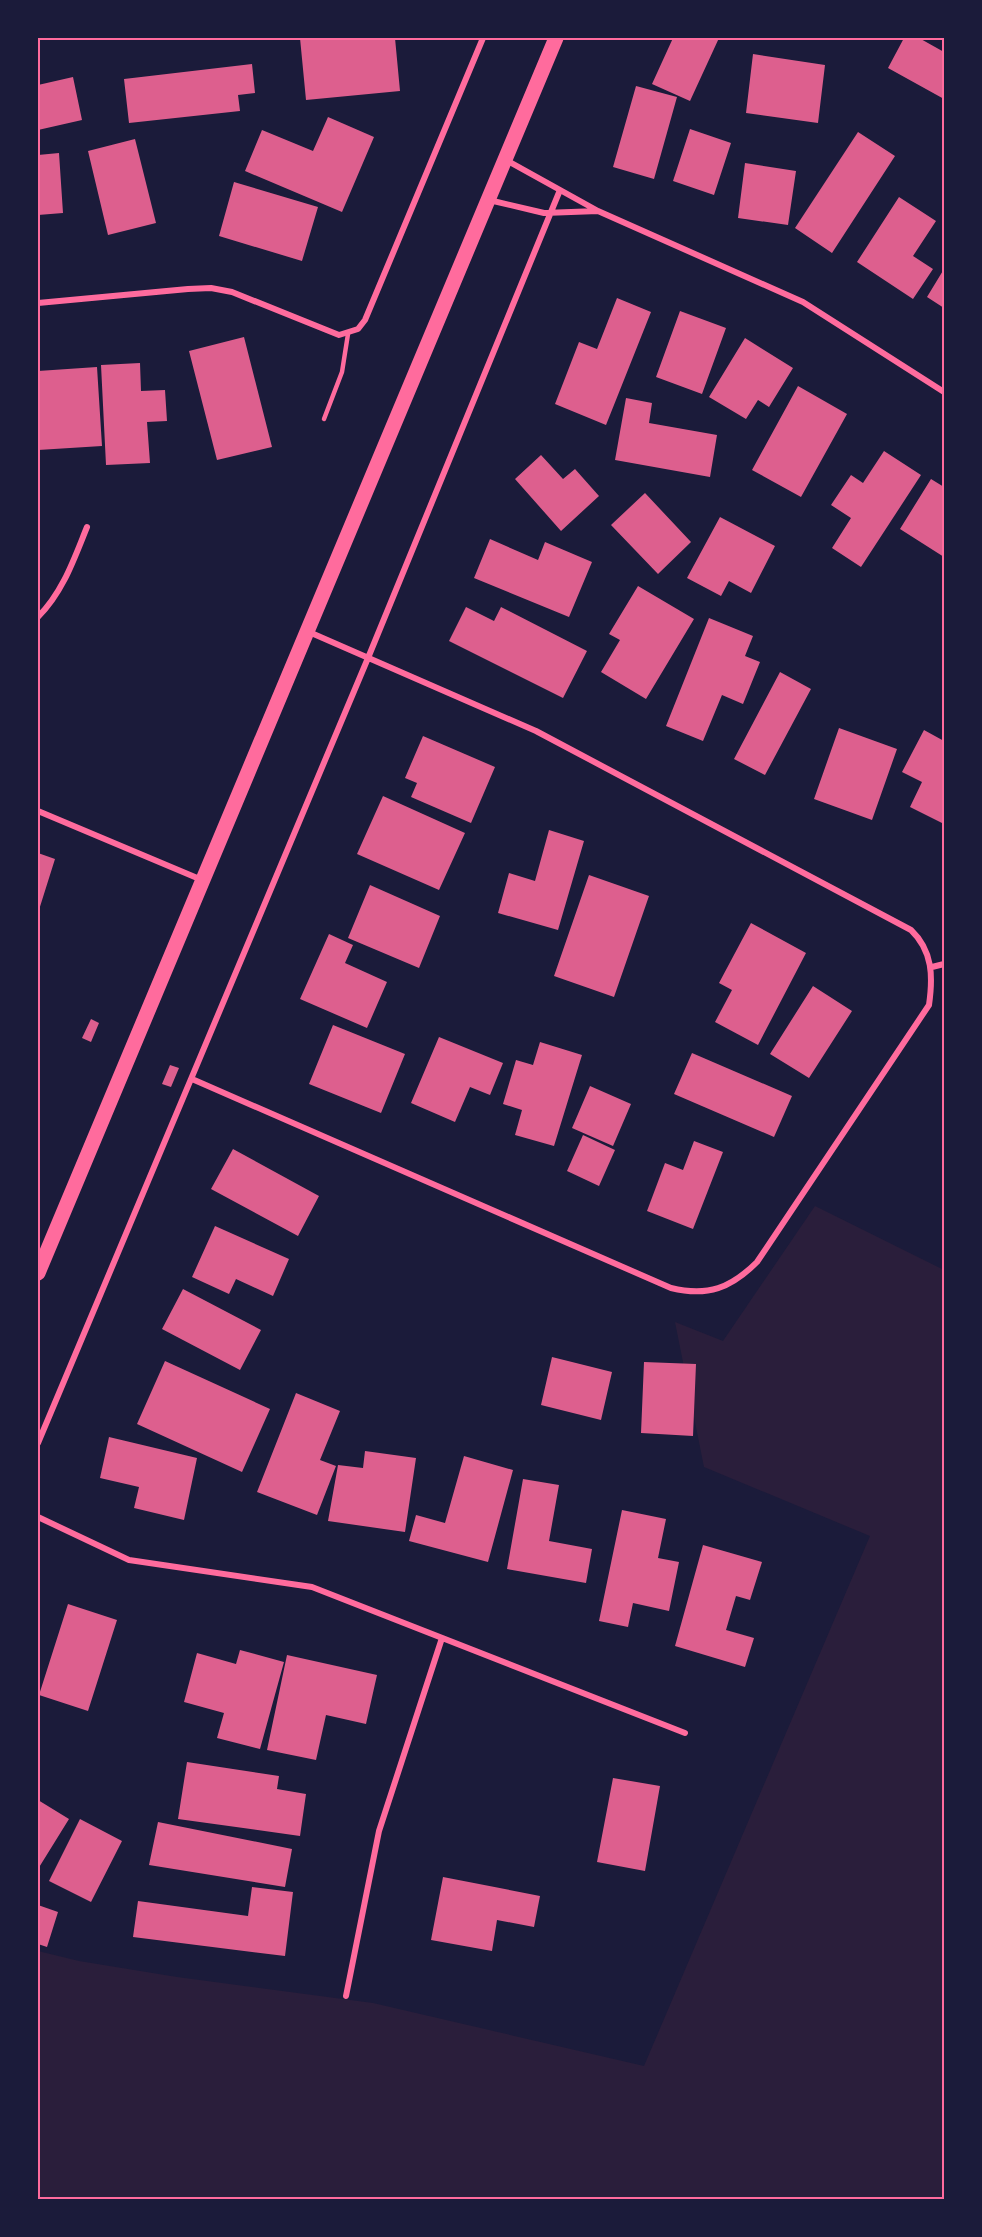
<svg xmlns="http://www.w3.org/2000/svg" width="982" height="2237" font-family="Commissioner,sans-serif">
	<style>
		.green { fill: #2a1e3b }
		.building { fill: #dd5f8e }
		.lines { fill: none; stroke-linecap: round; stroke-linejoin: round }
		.service { stroke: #ff6b9d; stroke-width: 4.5 }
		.minor { stroke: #ff6b9d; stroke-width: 6 }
		.primary { stroke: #ff6b9d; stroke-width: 15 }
		.neatline { fill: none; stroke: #ff6b9d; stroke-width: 2 }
	</style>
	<rect width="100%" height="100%" fill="#1b1b3a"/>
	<!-- green -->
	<path class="green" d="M815,1206l129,64v929h-906v-248l41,10 98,16 196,26 271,63 226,-530 -166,-69 -29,-145 48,19z"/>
	<!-- building -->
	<path class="building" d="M300,38h95l5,53 -94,9z
		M673,38h46l-29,63 -38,-17z
		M904,38h15l25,14v47l-56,-31z
		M753,54l72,11 -7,58 -72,-10z
		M252,64l3,29 -17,2 2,16 -111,12 -5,-44z
		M73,77l9,43 -44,10v-45z
		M636,86l41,11 -23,82 -41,-12z
		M328,117l46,20 -32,75 -97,-41 17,-41 51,21z
		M690,129l41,14 -17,52 -41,-14z
		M858,132l37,24 -63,97 -37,-25z
		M135,139l21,84 -48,12 -20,-84z
		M59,153l4,60 -25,2v-60z
		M745,163l51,8 -8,54 -50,-7z
		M234,182l84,25 -16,54 -83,-25z
		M899,197l37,24 -23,35 20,13 -20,30 -56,-37z
		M944,269v39l-17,-11z
		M617,298l34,14 -45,113 -51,-21 24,-62 18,7z
		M680,311l46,17 -24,66 -46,-17z
		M244,337l28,110 -55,13 -28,-109z
		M745,338l48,30 -24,39 -11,-7 -12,19 -37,-22z
		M140,363l1,28 24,-1 2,31 -20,1 3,41 -44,2 -5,-100z
		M97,367l5,79 -64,4v-79z
		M798,386l49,28 -46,83 -49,-27z
		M626,398l26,5 -3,20 68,12 -7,42 -95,-17z
		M884,451l37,24 -60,92 -29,-19 19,-30 -20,-13 20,-30 12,8z
		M541,455l22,24 12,-10 24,27 -38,35 -46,-52z
		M931,479l13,8v70l-44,-28z
		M645,493l46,49 -33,32 -47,-49z
		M720,517l55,29 -24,47 -22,-12 -8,15 -34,-18z
		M490,539l48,21 7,-18 47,20 -23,55 -95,-39z
		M638,586l56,33 -48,80 -45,-27 19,-32 -11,-6z
		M466,607l28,14 7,-14 86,44 -24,47 -114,-57z
		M709,618l44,18 -8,20 15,6 -17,42 -21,-9 -19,46 -37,-15z
		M780,672l31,17 -46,86 -31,-16z
		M839,728l58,21 -25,71 -58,-21z
		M924,730l20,11v83l-34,-17 12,-25 -20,-10z
		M423,736l72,31 -24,56 -60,-26 6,-14 -12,-5z
		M383,796l82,37 -26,57 -82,-36z
		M549,830l35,11 -26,89 -60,-17 11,-40 26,8z
		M38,853l17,6 -17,54z
		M589,875l60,21 -35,101 -60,-21z
		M370,885l70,31 -21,52 -71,-30z
		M751,923l55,30 -48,92 -43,-23 17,-32 -13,-7z
		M329,934l24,11 -8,18 42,19 -20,46 -67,-29z
		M813,986l39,25 -43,67 -39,-24z
		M91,1019l8,4 -8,19 -9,-4z
		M333,1025l72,29 -24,59 -72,-29z
		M439,1037l64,26 -13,32 -20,-8 -15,35 -44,-19z
		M540,1042l42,13 -28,91 -39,-11 7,-25 -19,-6 13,-44 17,5z
		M692,1053l100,43 -18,41 -100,-43z
		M170,1065l9,3 -8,19 -9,-3z
		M590,1086l41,18 -18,42 -41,-18z
		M583,1135l32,15 -16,36 -32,-15z
		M694,1141l29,11 -30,77 -46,-18 18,-48 18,7z
		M233,1149l86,47 -21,40 -87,-47z
		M215,1226l74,33 -16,37 -37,-17 -7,15 -37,-17z
		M183,1289l78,41 -21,40 -78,-41z
		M552,1357l60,15 -11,48 -60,-15z
		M165,1361l105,48 -28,63 -105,-48z
		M644,1362l52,2 -3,72 -52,-3z
		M296,1393l44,18 -20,49 16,6 -19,49 -60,-23z
		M109,1437l88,21 -13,62 -50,-12 5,-21 -39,-9z
		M365,1451l51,7 -11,74 -77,-11 10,-56 25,3z
		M464,1456l49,14 -25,92 -79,-21 7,-26 29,8z
		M523,1479l36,6 -10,56 43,8 -6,34 -79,-14z
		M622,1510l44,9 -8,39 21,4 -10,49 -36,-8 -5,24 -29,-6z
		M703,1545l59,17 -12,38 -14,-4 -10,34 28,8 -9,29 -70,-21z
		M68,1604l49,16 -29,91 -49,-16z
		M240,1650l44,12 -24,87 -43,-11 7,-25 -40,-11 13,-49 39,11z
		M287,1655l90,20 -11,49 -40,-9 -10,45 -49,-10z
		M187,1762l92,14 -2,13 29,5 -6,42 -122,-17z
		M613,1778l47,8 -15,85 -48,-9z
		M38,1800l31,19 -31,50z
		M80,1819l42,22 -31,61 -42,-21z
		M158,1822l134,27 -7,38 -136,-22z
		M443,1877l97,19 -6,31 -37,-7 -5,31 -61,-11z
		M252,1887l41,5 -8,64 -152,-19 5,-36 110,15z
		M38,1905l20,7 -11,35 -9,-3z"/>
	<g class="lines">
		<!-- service -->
		<path class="service" d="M324,419l18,-47 6,-38"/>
		<!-- minor -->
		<path class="minor" d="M506,160l92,51 205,91 141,90
			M489,200l55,13 54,-2
			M38,303l150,-14 23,-1 21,4 107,43 19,-6 7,-9 118,-282
			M38,617c25,-25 36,-58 49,-90
			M38,811l164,69
			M932,967l12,-3
			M192,1079l479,209c37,9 60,0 86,-26l172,-257c4,-28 4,-54 -18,-75l-375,-199 -227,-99
			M38,1443l330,-785 192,-468
			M38,1517l91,43 183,27 373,146
			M346,1996l33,-165 63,-193"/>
		<!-- primary -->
		<path class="primary" d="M38,1273l518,-1235"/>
	</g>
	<!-- border -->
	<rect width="982" height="2237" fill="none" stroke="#1b1b3a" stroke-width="78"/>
	<rect x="39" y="39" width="904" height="2159" class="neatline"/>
</svg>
